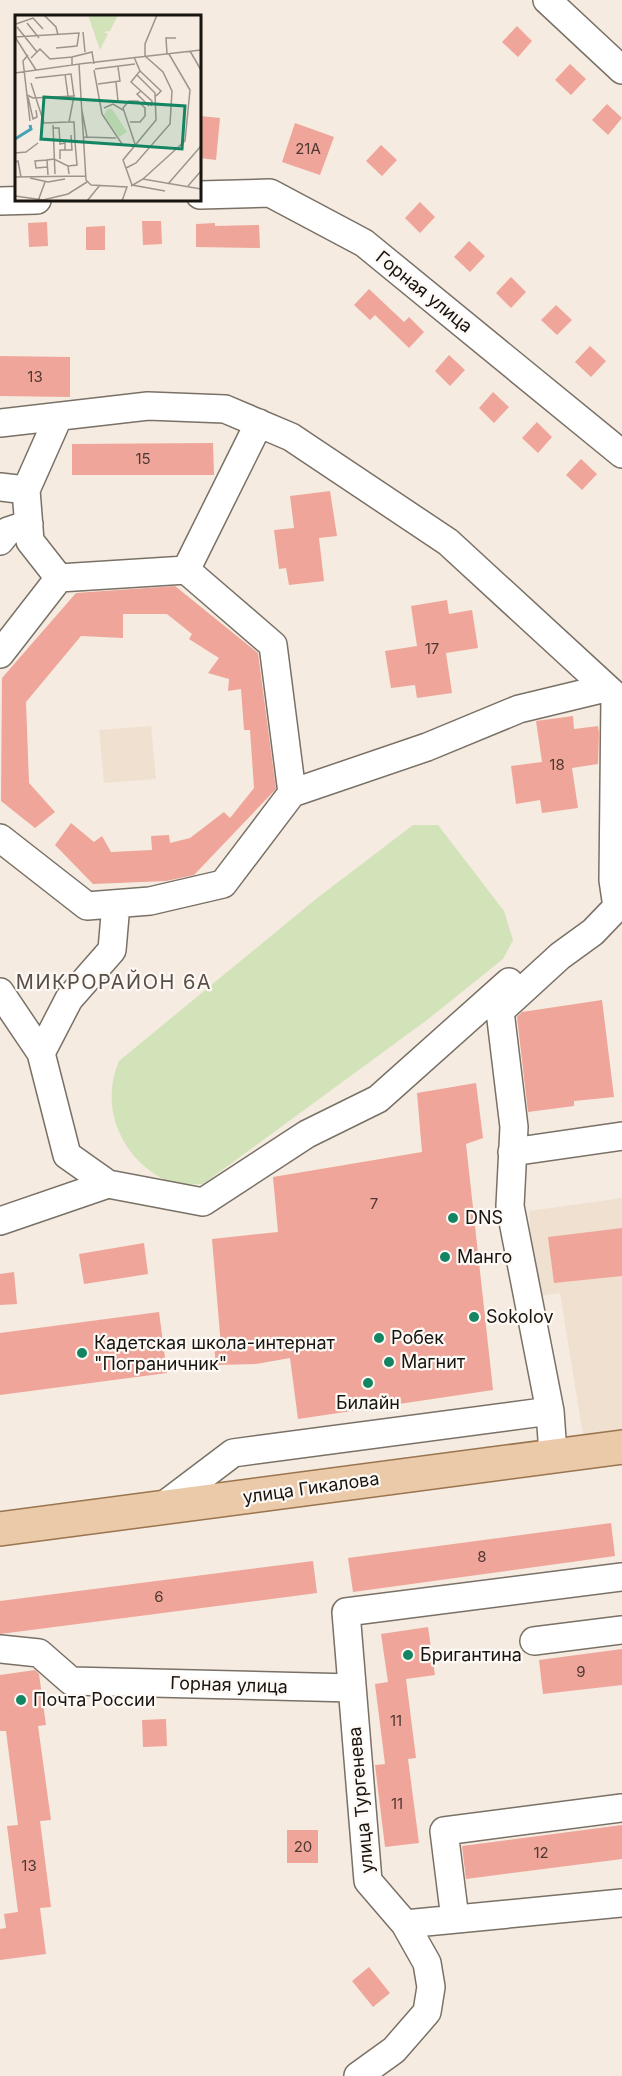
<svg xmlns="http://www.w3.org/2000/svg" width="622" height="2076" font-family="Inter,sans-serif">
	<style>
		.built { fill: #f0e0cf }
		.garden { fill: #d2e3b9 }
		.building { fill: #efa599 }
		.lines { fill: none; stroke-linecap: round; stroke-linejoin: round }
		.minor-casing { stroke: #797066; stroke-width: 30 }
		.major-casing { stroke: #99744e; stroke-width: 36 }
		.minor { stroke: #fff; stroke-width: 27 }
		.major { stroke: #ebcaa9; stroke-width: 33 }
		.poi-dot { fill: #148563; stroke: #fef9f5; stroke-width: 2 }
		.labels { text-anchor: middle; stroke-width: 4.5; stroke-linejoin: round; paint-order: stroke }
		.number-label { font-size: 15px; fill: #4e3832 }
		.street-label { font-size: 18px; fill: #181410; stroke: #fef9f5 }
		.poi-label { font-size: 18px; fill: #181410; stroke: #fef9f5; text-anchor: start }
		.neighbourhood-label { font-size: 20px; letter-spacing: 1.5px; fill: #584f46; stroke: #fef9f5 }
		.inset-river { fill: none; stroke: #46a2b4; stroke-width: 3 }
		.inset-road { fill: none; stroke: #9d958d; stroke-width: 1.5 }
		.view { fill: #148563; fill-opacity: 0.15; stroke: #148563; stroke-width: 3 }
		.inset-edge { fill: none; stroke: #181410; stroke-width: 3 }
	</style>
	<rect width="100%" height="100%" fill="#f5ebe0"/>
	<!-- built -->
	<path class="built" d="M151,726l5,53 -52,4 -5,-53z
		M622,1198v231l-39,6 -23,-142 -26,4 -5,-86z"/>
	<!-- garden -->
	<path class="garden" d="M413,825h25l66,86 9,29 -10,19 -76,61 -224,164c-12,0 -25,2 -36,-3 -46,-22 -68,-74 -48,-120l197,-162z"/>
	<!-- building -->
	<path class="building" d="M517,26l15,15 -14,16 -16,-15z
		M570,64l16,15 -15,16 -16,-15z
		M607,104l15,14 -14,17 -16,-15z
		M200,116l20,2 -4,42 -16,-2z
		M295,123l39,14 -14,38 -38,-13z
		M381,145l16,15 -15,16 -16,-15z
		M420,202l15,15 -15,16 -15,-15z
		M142,221h19l1,23 -19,1z
		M47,222l1,24 -19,1 -1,-24z
		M215,223v3l44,-1 1,23 -64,-1v-23z
		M105,226v24h-19v-23z
		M469,241l16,15 -15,16 -16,-15z
		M511,277l15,15 -15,16 -15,-15z
		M369,289l35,33 5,-5 15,15 -15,16 -34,-33 -5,5 -16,-15z
		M556,305l16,15 -15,15 -16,-15z
		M590,346l16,15 -15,16 -16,-15z
		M449,355l16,15 -15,16 -15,-15z
		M0,356l70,1v40l-70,-1z
		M493,392l16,15 -15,16 -15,-15z
		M537,422l15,15 -14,16 -16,-15z
		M213,443l1,32h-142v-31z
		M581,459l16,15 -15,16 -16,-15z
		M330,491l7,45 -18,2 5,43 -35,4 -3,-17 -7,1 -5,-39 20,-2 -4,-32z
		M175,586l83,67 18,136 -82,86 -28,6 -73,3 -38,-39 16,-22 23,19 8,-6 9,16 41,-2 -1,-14 18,-1 1,8 20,-5 34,-26 6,6 24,-30 -4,-58h-6l-3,-41 -13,2 1,-12 -21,-6 11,-15 -30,-19 3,-5 -25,-20h-44v24l-42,-2 -55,66 3,81 26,29 -20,16 -34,-27 1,-123 74,-85z
		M447,600l2,14 23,-4 6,38 -32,5 6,40 -35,5 -2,-13 -24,3 -6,-37 32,-5 -6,-40z
		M573,716l1,13 24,-3 1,7 -1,31 -26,4 6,40 -36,5 -2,-13 -24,4 -5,-38 31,-4 -6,-41z
		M602,1000l12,97 -40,4v5l-46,6 -11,-95 5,-5z
		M476,1083l7,55 -17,6 27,246 -195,29 -8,-61 -34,6 -40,1 -2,-19h7l-9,-107 66,-7 -5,-55 149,-25 -5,-59z
		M622,1228v48l-68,7 -6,-46z
		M144,1243l4,31 -64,10 -5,-30z
		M14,1272l3,32 -17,1v-31z
		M159,1312l8,61 -167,22v-62z
		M611,1523l4,33 -262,36 -5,-34z
		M313,1561l4,32 -317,41v-33z
		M428,1627l7,48 -29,4 10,79 -8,1 11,84 -34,4 -10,-82 10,-1 -10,-80 13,-2 -7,-48z
		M622,1649v36l-79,9 -4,-34z
		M35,1670l4,4 7,51 -8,1 13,94 -11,1 11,86 -11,1 6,46 -46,6v-31l6,-1 -2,-14 14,-2 -11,-86 11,-1 -12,-94h-6v-56z
		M166,1719l1,27 -24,1 -1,-27z
		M622,1825v34l-156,20 -4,-33z
		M287,1830h31v33h-31z
		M369,1967l21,26 -17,14 -21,-26z"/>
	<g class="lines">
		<defs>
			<path id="minor" d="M547,0l75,70
				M200,195l70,-2 94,50 258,211
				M0,201l37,-1
				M58,418l-32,72 4,51 29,37
				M0,423l148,-17 77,3 66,28 157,105 174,160
				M0,487l26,3
				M0,541l8,-10 21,-7
				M186,570l73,-147
				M0,654l59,-76 127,-8 87,75 19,148
				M0,838l87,68 63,-5 73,-17 69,-91 135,-46 92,-38 87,-21
				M0,992l41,61
				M512,1152l110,-16
				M108,1184l-41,-29 -26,-102 28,-54 43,-49 4,-46
				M0,1221l108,-37 95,18 104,-68 71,-35 131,-117
				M553,1454l-3,-43 -40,-205 4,-79 -14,-116 60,-55 33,-24 24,-25 -4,-27 2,-184
				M159,1509l74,-56 317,-42
				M534,1641l88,-11
				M0,1649l39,4 32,28 281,7
				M455,1919l-11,-88 178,-23
				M405,1924l217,-21
				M358,2076l36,-26 33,-38 4,-25 -4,-24 -22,-39 -37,-43 -22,-269 276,-35"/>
			<path id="major" d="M0,1529l622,-82"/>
		</defs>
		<!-- minor casing -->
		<use href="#minor" class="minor-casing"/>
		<!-- major casing -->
		<use href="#major" class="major-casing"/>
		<!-- minor -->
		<use href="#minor" class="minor"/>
		<!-- major -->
		<use href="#major" class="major"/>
	</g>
	<!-- markers -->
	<g class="poi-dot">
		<circle cx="453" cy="1218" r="6"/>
		<circle cx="445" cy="1257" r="6"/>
		<circle cx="474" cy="1317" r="6"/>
		<circle cx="379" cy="1338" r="6"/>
		<circle cx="82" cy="1353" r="6"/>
		<circle cx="389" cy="1362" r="6"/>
		<circle cx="368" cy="1383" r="6"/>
		<circle cx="408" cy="1655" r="6"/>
		<circle cx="21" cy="1700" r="6"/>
	</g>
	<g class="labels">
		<!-- number labels -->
		<g class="number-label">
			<text x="308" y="154">21А</text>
			<text x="35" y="382">13</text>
			<text x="143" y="464">15</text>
			<text x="432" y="654">17</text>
			<text x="557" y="770">18</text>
			<text x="374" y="1209">7</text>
			<text x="482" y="1562">8</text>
			<text x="159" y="1602">6</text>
			<text x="581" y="1677">9</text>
			<text x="396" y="1726">11</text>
			<text x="397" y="1809">11</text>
			<text x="303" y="1852">20</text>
			<text x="541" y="1858">12</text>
			<text x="29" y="1871">13</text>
		</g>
		<!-- street labels -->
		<g class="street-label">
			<text transform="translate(424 292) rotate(39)" y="6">Горная улица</text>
			<text transform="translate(311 1488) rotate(-8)" y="6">улица Гикалова</text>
			<text transform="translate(229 1685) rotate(2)" y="6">Горная улица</text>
			<text transform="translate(361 1800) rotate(-95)" y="6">улица Тургенева</text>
		</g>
		<!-- poi labels -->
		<g class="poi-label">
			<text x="465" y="1224">DNS</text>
			<text x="457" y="1263">Манго</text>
			<text x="486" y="1323">Sokolov</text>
			<text x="391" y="1344">Робек</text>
			<text x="94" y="1349">Кадетская школа-интернат<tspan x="94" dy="21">"Пограничник"</tspan></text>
			<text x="401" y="1368">Магнит</text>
			<text x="368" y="1409" text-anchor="middle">Билайн</text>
			<text x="420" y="1661">Бригантина</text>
			<text x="33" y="1706">Почта России</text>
		</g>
		<!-- neighbourhood labels -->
		<g class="neighbourhood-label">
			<text x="114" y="989">МИКРОРАЙОН 6А</text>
		</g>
	</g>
	<!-- overview -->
	<g transform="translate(15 15)">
		<rect width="186" height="186" fill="#f5ebe0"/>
		<path d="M73,0h30l-8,16 -6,1 4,2 -8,16z" fill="#d2e3b9"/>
		<path d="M92,94h5l15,23 -8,5 -15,-22z" fill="#d2e3b9"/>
		<path class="inset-river" d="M0,124l16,-10 -1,-4"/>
		<path class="inset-road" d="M29,0l12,12 2,8M12,8l12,15M1,9l17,-6 10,11M2,12l20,25M68,17l2,20M0,22l64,-4 -2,13 -21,2M0,22l21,33M175,36l11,19M152,39l-1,-16h10M13,40l-5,6 7,60M130,41v-12l12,-29M57,42l20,-5 2,12M119,42l6,14 -9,11 21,19 -1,5M16,43l9,-9 10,10 22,-2v8M64,49l122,-14M80,54l40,-5M79,55l8,44 20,30M125,56l21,20 -5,5M0,58l64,-9 7,116 5,5 36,2 -5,14M50,59l3,22M122,60l18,18 1,27 -33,40 9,25 33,6M20,63l36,-4 3,22 -5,26M101,67l2,19M16,68l13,40 25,-1M83,69l22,-3 -2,-14M126,76l-4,3 12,12M12,80l6,3 42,-2M13,82l5,22 4,-2 -1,-7M89,93l9,-4 10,6M67,96l5,26M54,107h5l1,20h9M115,107h10l5,-6v-8l-7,-7h-9l-6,7 12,36M38,110l2,49M38,113h6l1,16 5,-1v7M69,122l32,1M0,138l11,-1 12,-9M45,144v-9h12l-1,-15M32,145l-12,1 1,7 12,-1M0,147l3,-1 3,16M53,151l9,-1 -2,-23M111,153l10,-5 34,-39 2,-33 -9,-19 -18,-16M33,160l-1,-15 7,-1 14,7 1,8M0,162l71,-1M15,163l18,4 17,-3M128,164l42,-38 5,-51 -21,-36M153,169l33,-38M116,171l12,-7 58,10M173,171l13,-15M0,181l28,4 25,-6 19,-12M23,186l7,-19M72,186l13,-16"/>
		<path class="view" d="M29,82l141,9 -3,43 -141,-10z"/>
		<rect width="186" height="186" class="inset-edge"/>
	</g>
</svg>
